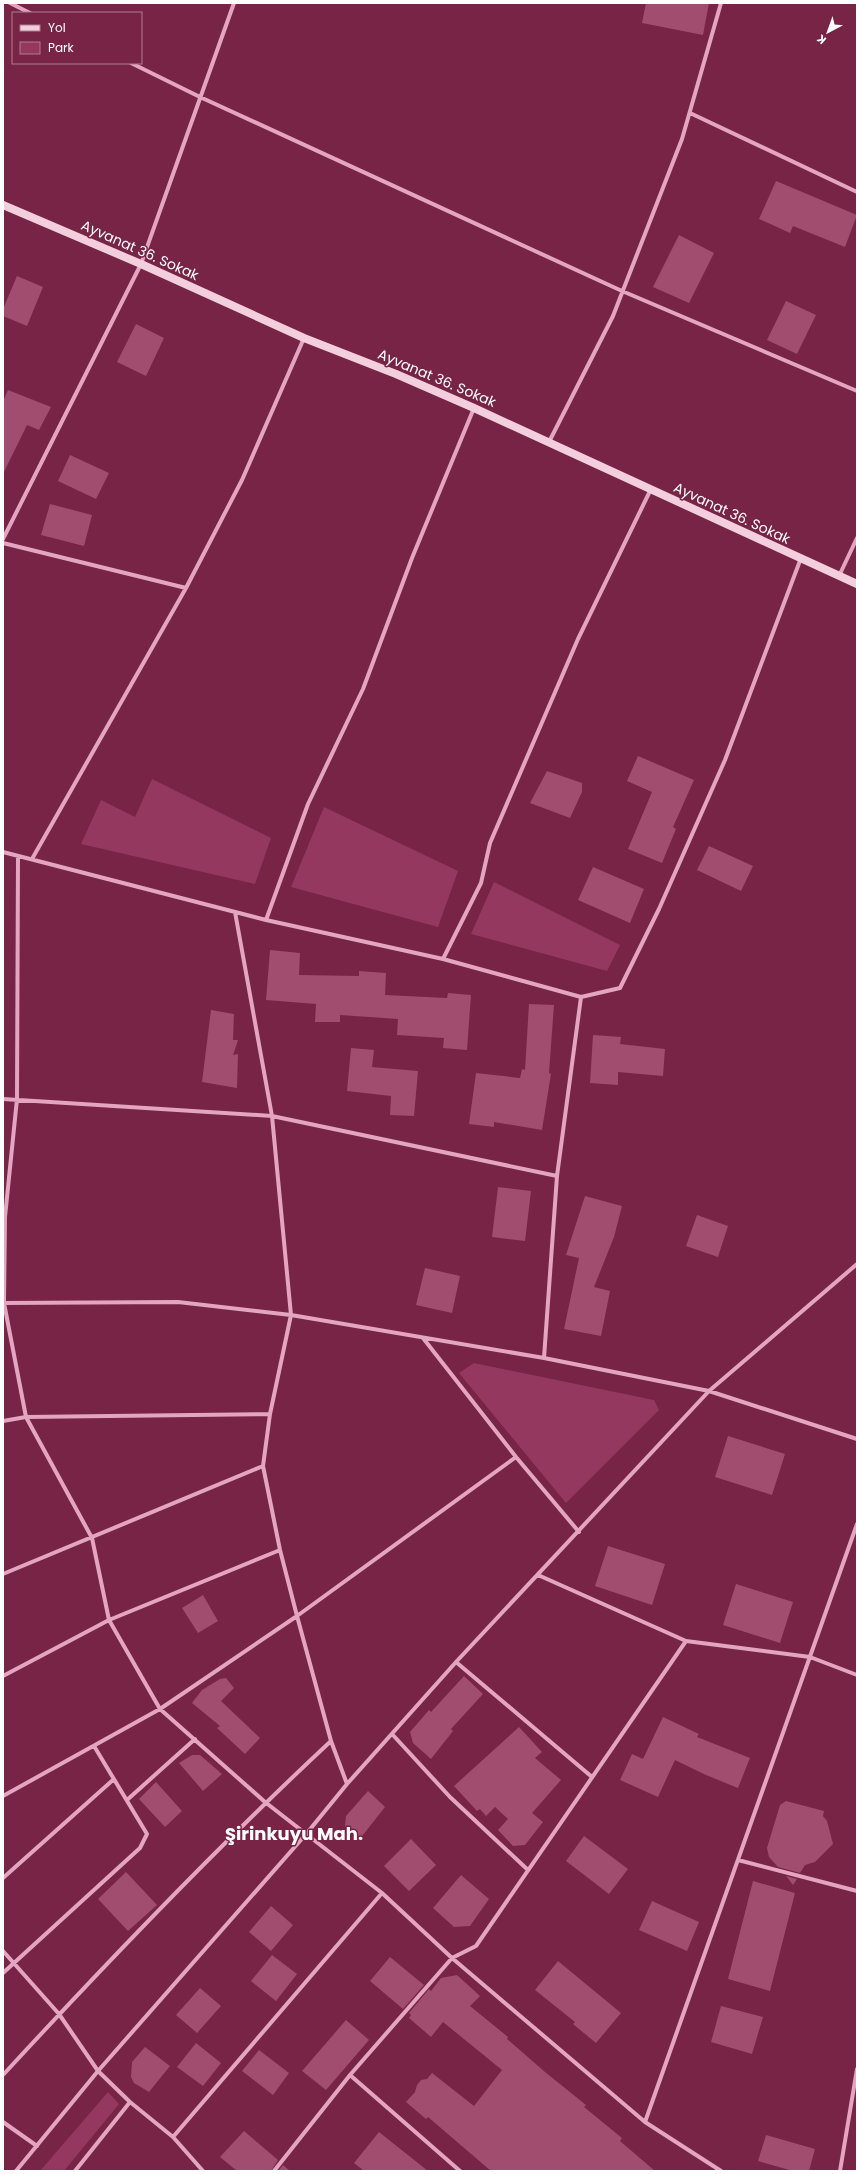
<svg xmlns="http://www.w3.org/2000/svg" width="860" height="2174" font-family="Poppins,sans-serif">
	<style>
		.green { fill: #94385f }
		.building { fill: #a04d70 }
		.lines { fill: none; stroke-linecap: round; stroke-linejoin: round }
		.street { stroke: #e3a5c0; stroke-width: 4 }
		.secondary { stroke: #f3cedd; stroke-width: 8 }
		.labels { text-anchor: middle; stroke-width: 3; stroke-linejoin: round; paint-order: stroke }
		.street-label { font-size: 14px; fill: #fff; stroke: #772446 }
		.district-label { font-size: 18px; font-weight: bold; fill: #fff; stroke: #772446 }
	</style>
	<rect width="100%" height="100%" fill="#772446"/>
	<!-- green -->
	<path class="green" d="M152,779l119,59 -16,46 -174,-40 20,-44 34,17z
		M324,807l134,64 -20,56 -147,-40z
		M494,882l126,63 -13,26 -136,-37z
		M474,1363l180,37 5,10 -93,93 -107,-130z
		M108,2092l11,12 -55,67h-24z"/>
	<!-- building -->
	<path class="building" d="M646,3h63l-6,32 -61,-12z
		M776,181l81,34 -12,32 -52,-21 -3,7 -31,-14z
		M679,235l35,18 -25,50 -36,-16z
		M17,276l26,11 -16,39 -24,-10v-7z
		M786,301l30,14 -19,39 -30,-14z
		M136,324l28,14 -18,38 -29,-14z
		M8,390l43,17 -12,23 -12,-5 -24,49v-73z
		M70,455l39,18 -13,26 -38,-18z
		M50,504l42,11 -8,31 -43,-11z
		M638,756l56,24 -21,47 3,2 -14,34 -34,-14 24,-57 -25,-11z
		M547,771l35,12v9l-12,26 -40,-15z
		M709,846l44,20 -12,25 -44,-21z
		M593,867l51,22 -14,34 -52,-23z
		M270,950l30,3 -1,22 60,1v-5l27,2 -1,22 62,3 1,-5 23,2 -4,55 -24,-2 1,-10 -47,-3 1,-16 -58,-4v7h-25l1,-18 -50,-4z
		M529,1004l25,1 -5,68 2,1 -9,56 -48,-8v5l-25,-3 7,-51 44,5 2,-9 3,1z
		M211,1010l23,4 -1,26h5l-5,15 5,-1 -1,34 -35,-6z
		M593,1035l28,2 -1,7 45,5 -2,27 -45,-4v13l-28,-2z
		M351,1048l23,2 -2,17 46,4 -4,45 -24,-1 1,-19 -44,-5z
		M498,1187l33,4 -6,50 -33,-4z
		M585,1196l37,10 -8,31 -20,50 16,4 -9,45 -37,-7 15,-71 -13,-3z
		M697,1215l31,11 -10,31 -32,-11z
		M425,1268l35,8 -8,37 -36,-8z
		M728,1436l57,18 -13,41 -57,-18z
		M608,1546l57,18 -13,41 -57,-19z
		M736,1584l57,18 -13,41 -57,-18z
		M203,1595l15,26 -20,12 -16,-25z
		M464,1676l19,18 -32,35 2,2 -22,28 -18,-16 -3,-11 19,-22 2,2z
		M226,1678l8,10 -13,13 39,37 -15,16 -28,-26 3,-2 -28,-23 10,-13 18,-11z
		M663,1717l36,17 -2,3 53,21 -12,30 -32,-13 -31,-15 -17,37 -38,-17 12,-26 11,5z
		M519,1727l23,25 -7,6 26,22 -29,33 11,9 -18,23 -12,1 -15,-16 10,-11 -13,-12 -9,9 -6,-7 -3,2 -23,-25z
		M192,1755h8l22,19 -19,17 -24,-28z
		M156,1782l26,29 -17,16 -26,-28z
		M368,1791l17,16 -26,33 -14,-14 1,-10z
		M786,1801l38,10 -1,5 4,5 6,23 -18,18 -10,3 -5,8 -22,-6 -9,-10 -2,-9 13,-43z
		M584,1836l44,33 -19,25 -43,-33z
		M411,1839l25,26 -27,26 -25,-25z
		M126,1872l31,33 -29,26 -30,-32z
		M461,1875l28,24 -19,27 -16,1 -21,-19z
		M786,1876l11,3 -4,6z
		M753,1881l42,12 -25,98 -42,-12z
		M652,1901l47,21 -12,29 -48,-21z
		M271,1906l22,19 -22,26 -22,-19z
		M272,1955l25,19 -21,27 -25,-20z
		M390,1957l34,28 -21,24 -33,-28z
		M558,1961l63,52 -25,30 -23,-19 2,-2 -40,-32z
		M457,1975l23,21 -10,10 38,31 -1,2 38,33 41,33 -2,2 38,31 -2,3 35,30h-164l-63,-54 -2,2 -20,-17 9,-10 2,-7 4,-5 6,-1 5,-6 42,33 28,-36 -59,-48 -12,15 -22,-19 2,-3 -2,-2 20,-24 2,2 10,-13z
		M200,1988l21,18 -24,27 -21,-18z
		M721,2006l42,11 -11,37 -41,-12z
		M346,2020l23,20 -43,50 -24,-19z
		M196,2043l25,20 -18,23 -26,-19z
		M145,2047l25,19 -21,26 -15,-9 -3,-6 1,-15z
		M259,2050l30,23 -16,22 -31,-24z
		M244,2131l34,29 -7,11h-34l-17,-14z
		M379,2132l49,39h-64l-10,-8z
		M766,2135l49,14 -6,22h-16l-35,-10z
		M283,2165l7,6h-12z"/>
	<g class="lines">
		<!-- street -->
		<path class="street" d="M10,3l20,10
			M131,63l69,34 422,194 235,100
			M690,113l167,79
			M549,442l64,-126 69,-177 39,-136
			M3,539l138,-275 93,-261
			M3,543l183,45
			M839,576l18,-38
			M3,852l263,68 177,39 138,38 -24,179 -13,182
			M18,856l-1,243 -12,118 -1,86 22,114 66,121 17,82 51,89 105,93 117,91 70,65 193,164 76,49
			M32,859l154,-271 56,-108 62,-142
			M235,912l37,204 19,199 -21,99 -7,52 17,84 17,66 34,125 16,43
			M266,920l42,-116 55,-115 49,-131 62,-150
			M443,959l38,-76 9,-40 88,-204 73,-150
			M581,997l39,-9 39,-79 66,-149 76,-202
			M3,1099l269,17 285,60
			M3,1303l175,-1 113,13 253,43 165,33 148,48
			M423,1338l93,119
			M3,1421l23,-4 244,-3
			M3,1574l260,-108
			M538,1575l148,66 124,16 47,18
			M456,1662l136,115
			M3,1676l106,-56 171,-70
			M392,1734l58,63 78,73
			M3,1796l157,-87 137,-93 219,-159 63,75
			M127,1800l68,-61
			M738,1860l119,31
			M3,1878l111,-99
			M3,1951l56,63 39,57 32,31 43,35 30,34
			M3,1973l137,-125 7,-14 -53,-88
			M3,2075c106,-115 214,-228 328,-334
			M350,2075l110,96
			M3,2122l34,24
			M645,2122l212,-598
			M173,2137l209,-244
			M16,2171l82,-100 209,-238 40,-49 109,-122 253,-271 148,-127
			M75,2171l55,-69
			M274,2171l76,-96 102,-117 24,-12 210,-305
			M840,2171l17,-102"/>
		<!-- secondary -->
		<path class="secondary" d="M3,205l138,59 163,74 92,36 78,34 383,176"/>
	</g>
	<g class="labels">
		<!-- street labels -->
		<g class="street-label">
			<text transform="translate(140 250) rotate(24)" y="5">Ayvanat 36. Sokak</text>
			<text transform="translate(437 378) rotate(23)" y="5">Ayvanat 36. Sokak</text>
			<text transform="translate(732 513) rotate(25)" y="5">Ayvanat 36. Sokak</text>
		</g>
		<!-- district labels -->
		<g class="district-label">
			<text x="294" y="1840">Şirinkuyu Mah.</text>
		</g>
	</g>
	<!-- border -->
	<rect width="860" height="2174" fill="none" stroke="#ffffff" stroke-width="8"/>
	<!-- legend -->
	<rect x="12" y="12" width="130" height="52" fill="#772446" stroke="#ad7c90"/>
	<rect x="20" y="25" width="20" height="6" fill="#f3cedd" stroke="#ad7c90"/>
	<text x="48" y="32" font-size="12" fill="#ffffff">Yol</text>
	<rect x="20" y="42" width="20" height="12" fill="#94385f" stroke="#ad7c90"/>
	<text x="48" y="52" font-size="12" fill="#ffffff">Park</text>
	<!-- north arrow -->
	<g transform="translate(828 32) rotate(221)" stroke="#772446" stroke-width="3" paint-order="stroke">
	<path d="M0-3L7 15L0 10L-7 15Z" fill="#ffffff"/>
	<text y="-6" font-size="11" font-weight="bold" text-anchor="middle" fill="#ffffff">K</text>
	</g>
</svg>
